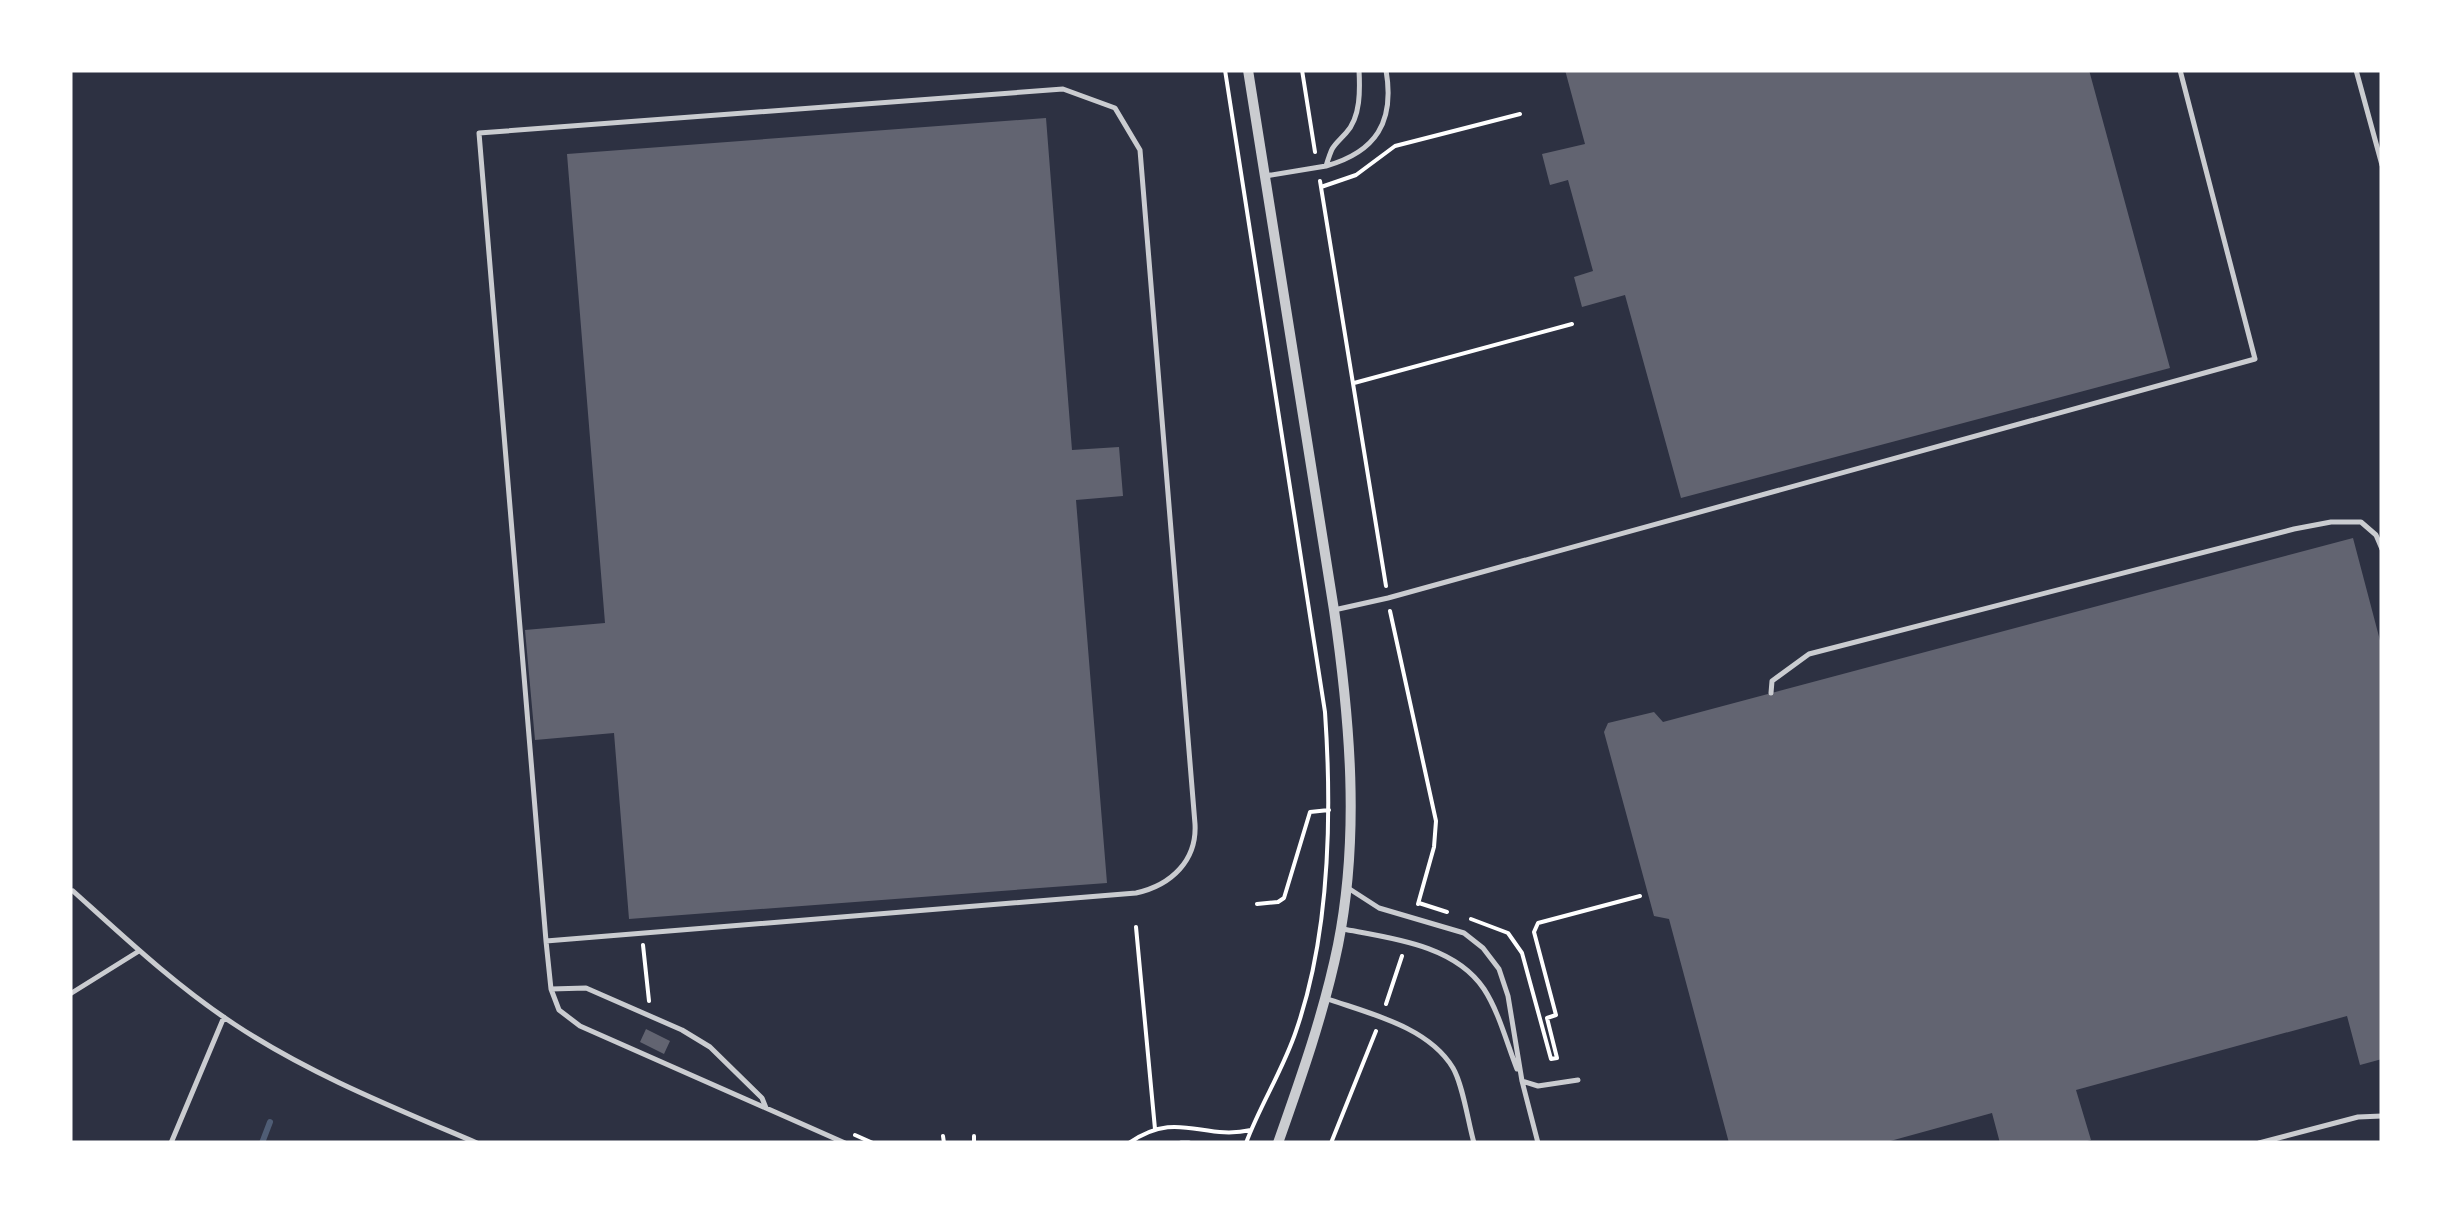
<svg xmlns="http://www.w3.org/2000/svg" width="2452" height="1213" font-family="Barlow,sans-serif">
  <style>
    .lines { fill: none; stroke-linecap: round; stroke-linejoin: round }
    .stream { stroke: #4f5d75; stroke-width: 6 }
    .building { fill: #626471 }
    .path { stroke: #fff; stroke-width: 4 }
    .service { stroke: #caccd0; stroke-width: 5 }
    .minor { stroke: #caccd0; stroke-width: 10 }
  </style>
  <rect width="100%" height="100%" fill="#2d3142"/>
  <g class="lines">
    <path class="stream" d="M262,1143L270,1122"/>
  </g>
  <path class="building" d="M1565,70H2089L2170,368L1681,498L1625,295L1582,307L1574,277L1593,271L1568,180L1550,185L1542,154L1585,144Z
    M1046,118L1072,450L1119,447L1123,496L1076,500L1107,883L629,919L614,733L535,740L525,630L605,623L567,154Z
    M2353,538L2382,648V1059L2360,1065L2347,1016L2076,1090L2091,1140L2080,1143H2000L1992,1113L1883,1143H1729L1669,919L1654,916L1604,732L1608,723L1654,712L1663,722Z
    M646,1029L670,1041L664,1054L640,1042Z"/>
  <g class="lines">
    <path class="path" d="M1225,70L1325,712C1332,814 1330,933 1296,1031C1283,1070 1260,1105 1246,1143
      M1302,70L1315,152
      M1320,181L1386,586
      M1321,187L1356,175L1395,146L1520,114
      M1354,383L1572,324
      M1390,611L1436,821L1434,847L1418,904
      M1419,903L1447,912
      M1257,904L1278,902L1284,898L1310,812L1329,810
      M1471,919L1508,933L1522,953L1551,1059L1557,1058L1547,1018L1556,1015L1534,932L1538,923L1640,896
      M1136,927L1155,1129
      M643,945L649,1001
      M1386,1004L1402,956
      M855,1135L873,1143
      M943,1136L944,1143
      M974,1136V1143
      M1129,1143C1178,1109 1202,1141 1251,1130
      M1331,1143L1376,1031"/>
    <path class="service" d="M2356,70L2382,165
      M1326,166C1376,152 1395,122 1386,70
      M1265,176L1326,166C1333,144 1332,148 1346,133C1361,117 1360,89 1359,70
      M1334,610L1388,598L2255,359L2180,70
      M1771,693L1772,681L1809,654L2294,529L2331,522H2361L2376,535L2382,549
      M1348,888L1379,908L1464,933L1483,948L1499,969L1508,996L1522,1081L1538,1143
      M73,891C124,937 176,986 234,1024C309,1074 395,1108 477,1143
      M1343,929C1391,938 1455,945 1484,989C1499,1012 1507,1044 1517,1069
      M546,941L1136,893C1172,885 1197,860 1195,824L1140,150L1115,108L1063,89L479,133L546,941L551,989L559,1010L580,1026L845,1143
      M551,989L586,988L682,1030L710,1047L762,1098L766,1108
      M70,994L139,951
      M1325,998C1367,1013 1428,1026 1453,1068C1463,1085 1468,1122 1474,1143
      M1522,1081L1538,1086L1578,1080
      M171,1143L224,1017
      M1181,1143H1189
      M2259,1143L2358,1117L2382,1116"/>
    <path class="minor" d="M1248,70L1334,610C1350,720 1360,835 1338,945C1324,1013 1301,1078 1278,1143"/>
  </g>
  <rect width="2452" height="1213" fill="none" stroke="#ffffff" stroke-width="145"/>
</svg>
